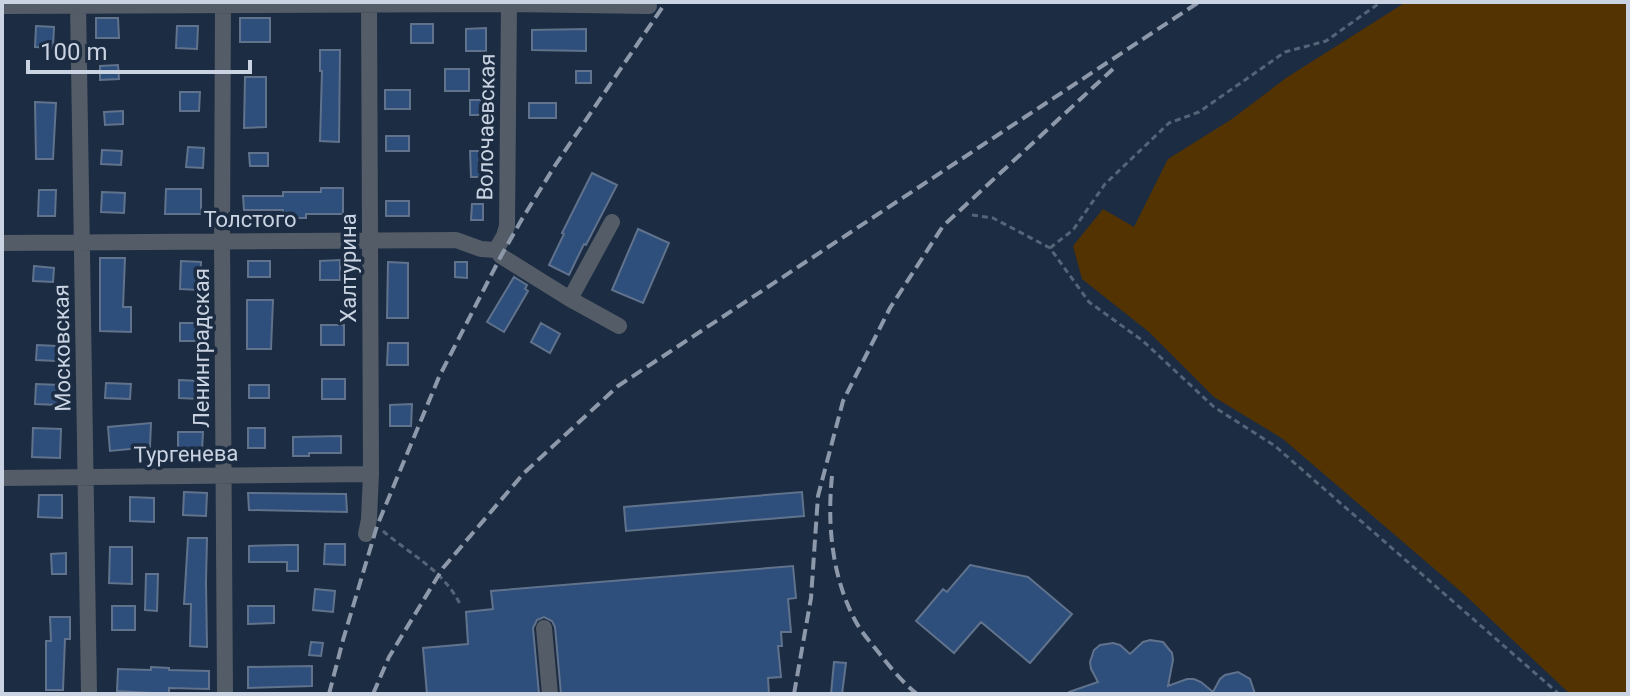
<svg xmlns="http://www.w3.org/2000/svg" width="1630" height="696" font-family="Roboto,sans-serif">
  <style>
    .green { fill: #543302 }
    .building { fill: #2e4e7b; stroke: #60728c; stroke-width: 2 }
    .lines { fill: none; stroke-linecap: round; stroke-linejoin: round }
    .path { stroke: #566478; stroke-width: 3; stroke-dasharray: 6 4; stroke-linecap: butt }
    .minor { stroke: #545c67; stroke-width: 16 }
    .rail { stroke: #8d99aa; stroke-width: 4; stroke-dasharray: 12 6; stroke-linecap: butt }
    .labels { text-anchor: middle; dominant-baseline: central; stroke-width: 7; stroke-linejoin: round; paint-order: stroke }
    .street-label { font-size: 22px; fill: #c9d3e2; stroke: #1c2c42 }
  </style>
  <rect width="100%" height="100%" fill="#1c2c42"/>
  <path class="green" d="M1406,2H1628V694H1570L1466,596L1283,439L1214,397L1149,332L1082,279L1073,246L1103,209L1134,227L1168,159L1232,119L1286,78Z"/>
  <path class="building" d="M96,18H118L119,38H96Z
    M240,18H270V42H240Z
    M411,24H433V43H411Z
    M36,26L54,27L53,48L35,47Z
    M177,26H198L197,49L176,48Z
    M486,28V51H466V29Z
    M586,29V51L532,50V30Z
    M320,50H340L339,142L320,141L322,71H320Z
    M118,65L119,79L100,80V66Z
    M445,69H469V91H445Z
    M576,71H591V83H576Z
    M245,77H266V127L244,128Z
    M385,90H410V109H385Z
    M180,92H200L199,111H180Z
    M470,100H489V115H470Z
    M35,102L56,103L53,159H36Z
    M529,103H556V118H529Z
    M123,111V124L105,125L104,112Z
    M386,136H409V151H386Z
    M188,147L204,148L203,168L186,167Z
    M102,150L122,151L121,165L101,164Z
    M470,151H492V177H471Z
    M249,153H268V166H250Z
    M592,173L617,185L586,245L584,244L569,275L549,265L564,234L562,233Z
    M321,188H343V214H306V218H283V210H244L243,196H283V192H321Z
    M166,189H201V214H165Z
    M39,190H56L55,216H38Z
    M102,192L125,193L124,213L101,212Z
    M386,201H409V216H386Z
    M472,204H483V220H471Z
    M638,229L669,243L643,303L612,290Z
    M100,258H125L123,307H131V332L100,331Z
    M340,260V280H320V261Z
    M181,261L201,262L200,290L180,289Z
    M248,261H270V277H248Z
    M388,262L408,263V318H387Z
    M455,262H467V278L455,277Z
    M34,266L54,268L53,282L33,281Z
    M514,277L527,285L525,289L528,291L504,332L487,322Z
    M247,300H273L271,349H247Z
    M180,323H202V341H180Z
    M541,323L560,334L550,353L531,342Z
    M321,325H344V345H321Z
    M388,343H408V365H387Z
    M37,345L57,346L56,361L36,360Z
    M322,379H345V399H322Z
    M179,380L201,381V399L179,398Z
    M106,383L131,384L130,399L105,398Z
    M36,384L60,385L59,405L35,404Z
    M249,385H269V398H249Z
    M412,404L411,426H390V405Z
    M151,423L150,447L110,451L108,427Z
    M33,428L61,429L60,458L32,457Z
    M248,428H265V448H248Z
    M178,432H203L202,450H178Z
    M341,436V453H309V456H293V437Z
    M184,492L207,493L206,516L183,515Z
    M802,492L804,516L626,531L624,507Z
    M248,493L346,494L347,512L249,510Z
    M39,495H62V518L38,517Z
    M130,497L154,498V522L130,521Z
    M188,538H207L206,582L207,647L190,646L191,604H184Z
    M325,544H345V565L324,564Z
    M287,545H298V571H287V562H249V546Z
    M110,547H132V584L109,583Z
    M66,553V574H52L51,554Z
    M970,565L1028,577L1072,614L1030,663L981,622L954,653L916,621L943,589L947,592Z
    M793,566L796,598L788,599L791,632H781L782,646H778L781,677L768,678L769,694H561L555,627L552,621L544,617L537,620L533,628L539,694H427L423,648L468,644L466,612L493,609L491,591Z
    M146,574H158L157,611L145,610Z
    M315,589L335,591L333,612L313,610Z
    M112,606H135V630H112Z
    M248,606H274V623L248,624Z
    M50,617H70V639H65L63,690H46V641H51Z
    M1150,640L1163,642L1172,653L1173,660L1168,686L1187,679H1194L1201,682L1213,692L1220,679L1225,675L1238,672L1250,679L1255,694H1069V692L1098,682L1091,669L1090,662L1094,650L1100,645L1113,643L1120,645L1130,654L1143,642Z
    M311,642L323,643L321,656L309,655Z
    M834,662L846,663L842,694H831Z
    M312,666V686L248,688V667Z
    M151,667L169,668V670L209,671V689L169,688V694L117,691L118,669L151,670Z"/>
  <g class="lines">
    <path class="path" d="M972,215L993,218L1050,248L1089,302L1143,341L1214,407L1275,446L1559,694
      M1050,248L1073,230L1105,184L1169,123L1199,112L1285,52L1326,41L1381,2
      M383,531C411,555 443,570 460,604"/>
    <path class="minor" d="M78,2L89,694
      M223,2L222,241L225,694
      M2,6L509,4L649,6
      M2,243L456,240L481,249L496,250
      M496,250L504,236L507,226L509,2
      M496,250L501,256L570,299L619,326
      M570,299L612,222
      M2,478L371,474
      M366,534L369,519L371,474L369,2
      M544,628L550,694"/>
    <path class="rail" d="M832,476C827,525 832,578 856,622C862,633 871,643 879,653C890,667 903,683 917,694
      M329,694L343,640L377,526L439,377L501,256L522,219L556,164L666,2
      M373,694L389,657L443,568L524,473L618,386L1199,2
      M794,694L811,598L818,496L843,401L890,308L943,226L1113,69"/>
  </g>
  <g class="labels">
    <g class="street-label">
      <text transform="translate(486 127) rotate(-89)">Волочаевская</text>
      <text x="250" y="219">Толстого</text>
      <text transform="translate(348 268) rotate(-90)">Халтурина</text>
      <text transform="translate(62 348) rotate(-91)">Московская</text>
      <text transform="translate(201 348) rotate(-90)">Ленинградская</text>
      <text transform="translate(186 454) rotate(-1)">Тургенева</text>
    </g>
  </g>
  <rect width="1630" height="696" fill="none" stroke="#c9d3e2" stroke-width="8"/>
  <path d="M28 60v12h222v-12" fill="none" stroke="#c9d3e2" stroke-width="4"/>
  <text x="40" y="60" font-size="24" fill="#c9d3e2" stroke="#1c2c42" stroke-width="6" paint-order="stroke">100 m</text>
</svg>
